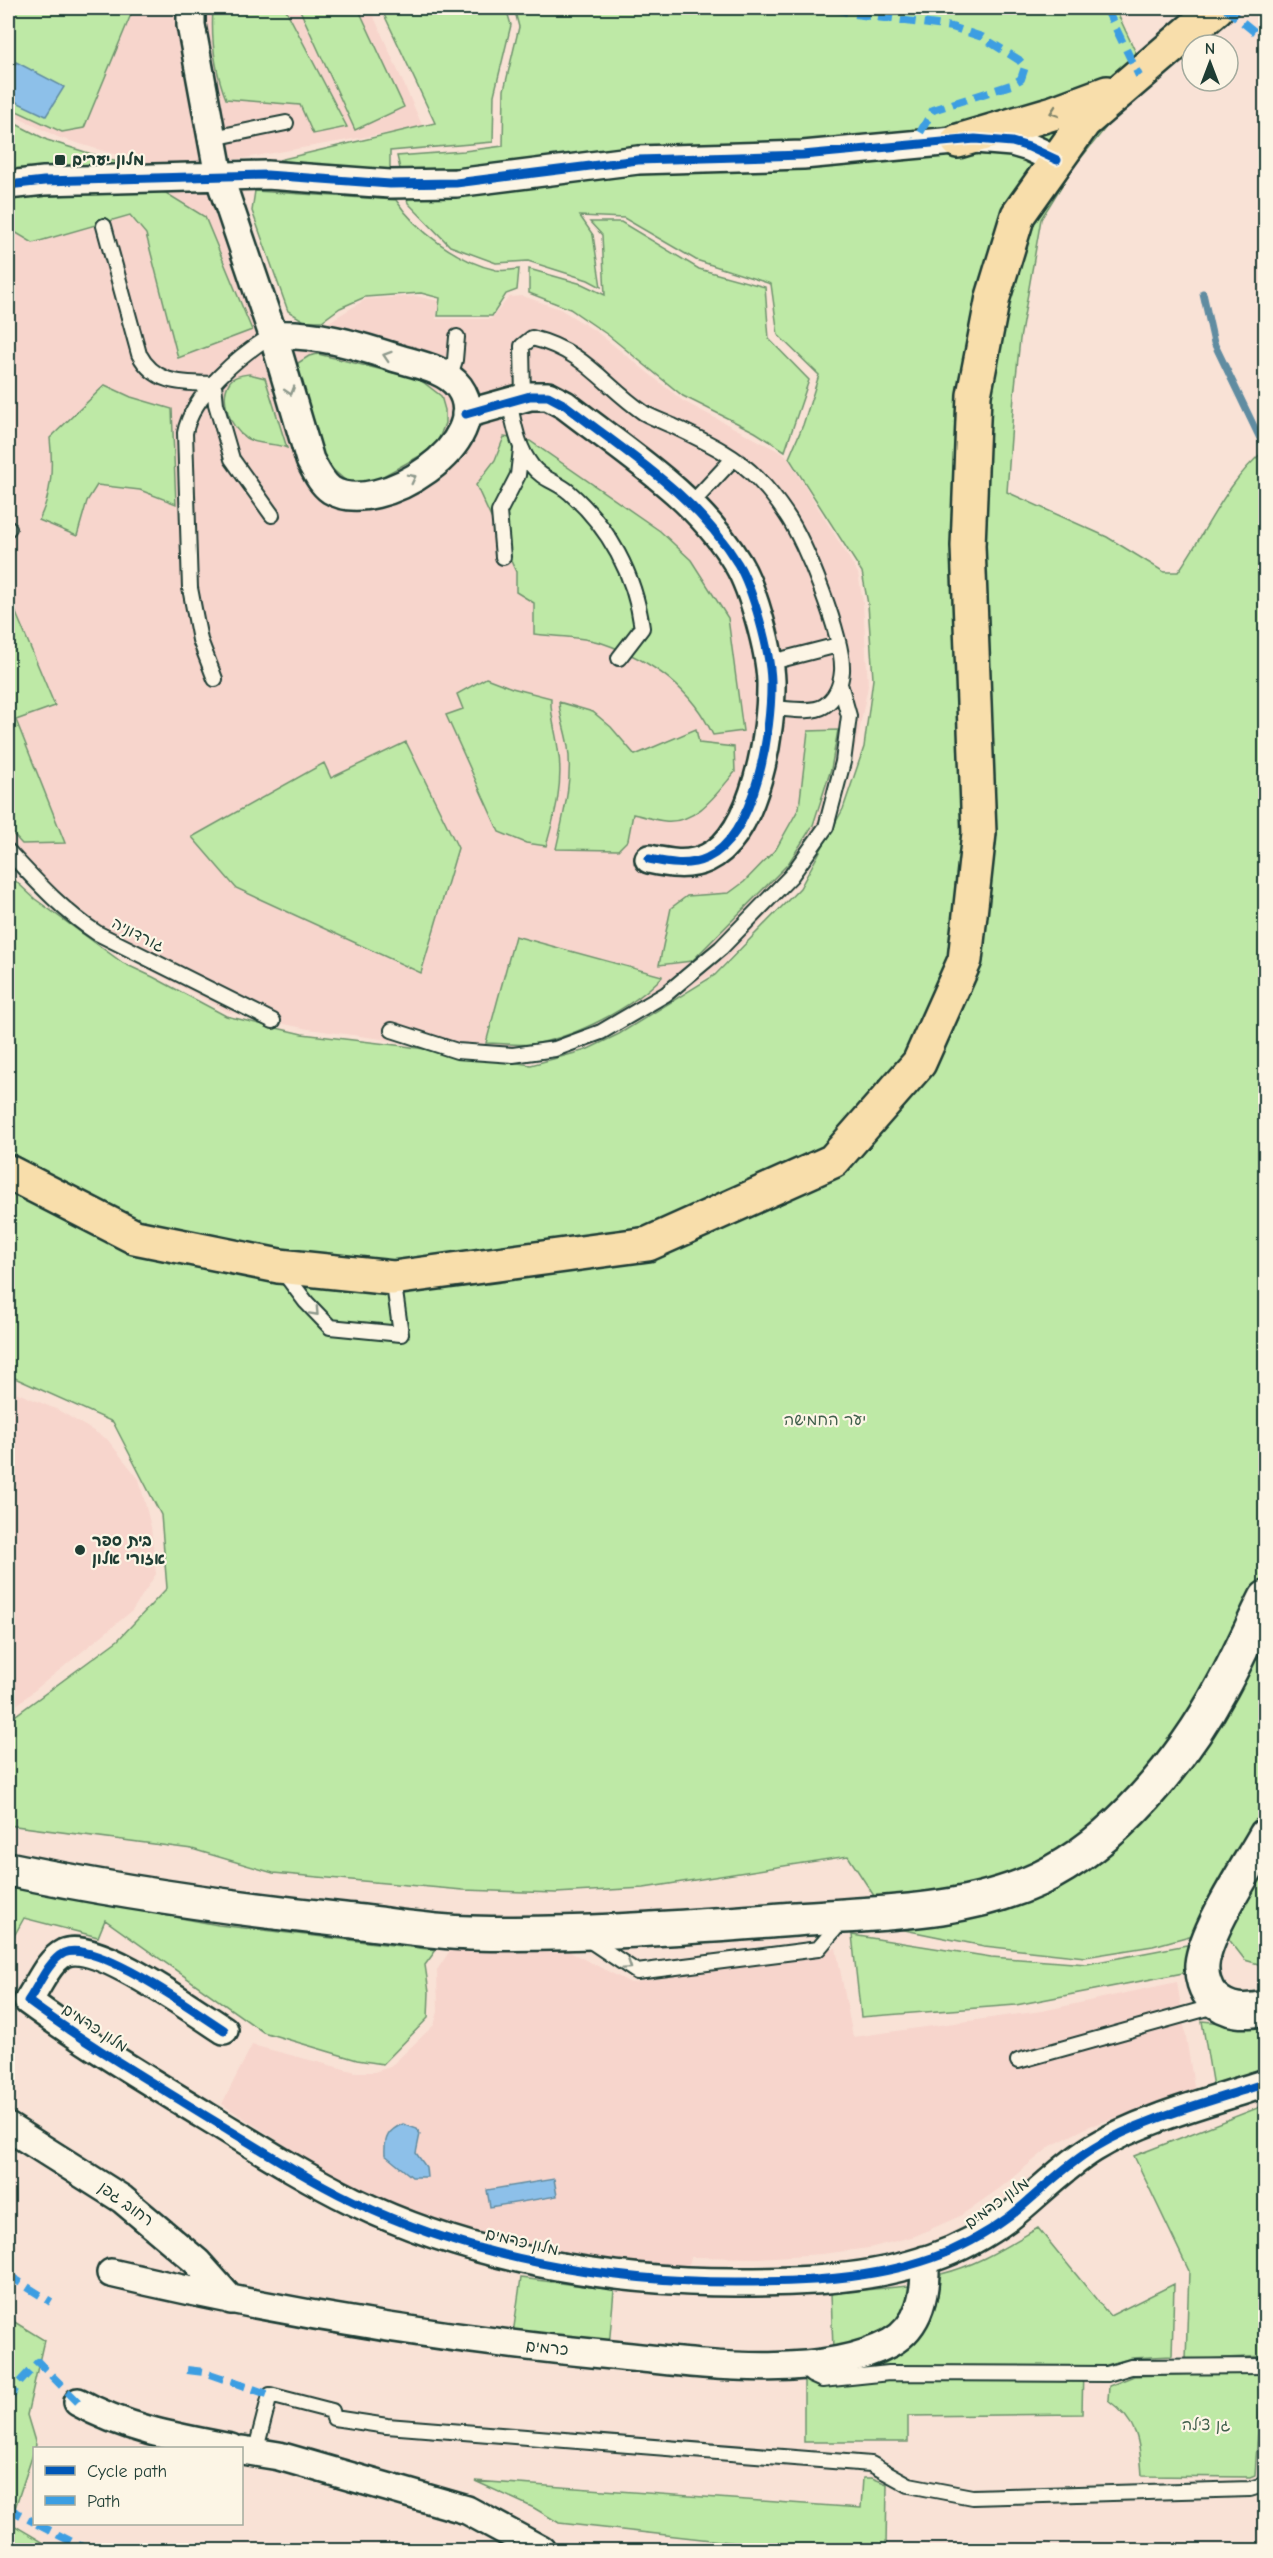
<svg xmlns="http://www.w3.org/2000/svg" width="1273" height="2558" font-family="'Comic Neue','Playpen Sans Hebrew',sans-serif">
  <style>
    .built { fill: #f7d5cc }
    .green { fill: #bee9a6; stroke: #6e936d; stroke-width: 1.5 }
    .water { fill: #8dc0e9; stroke: #618ca1; stroke-width: 1.5 }
    .lines { fill: none; stroke-linecap: round; stroke-linejoin: round }
    .stream { stroke: #618ca1; stroke-width: 7 }
    .lane-casing { stroke: #1f3d34; stroke-width: 18 }
    .street-casing { stroke: #1f3d34; stroke-width: 32 }
    .secondary-casing { stroke: #1f3d34; stroke-width: 38 }
    .primary-casing { stroke: #1f3d34; stroke-width: 38 }
    .lane { stroke: #fcf5e5; stroke-width: 14 }
    .street { stroke: #fcf5e5; stroke-width: 27 }
    .secondary { stroke: #fcf5e5; stroke-width: 33 }
    .primary { stroke: #f8deab; stroke-width: 33 }
    .quiet { stroke: #3c9ee2; stroke-width: 8; stroke-dasharray: 15 8; stroke-linecap: butt }
    .cycleway-casing { stroke: #fcf5e5; stroke-width: 13 }
    .cycleway { stroke: #0057b8; stroke-width: 9 }
    .oneway { stroke: #81856a }
    .oneway2 { stroke: #8e998c }
    .poi-dot { fill: #1f3d34; stroke: #fcf5e5; stroke-width: 2 }
    .labels { text-anchor: middle; dominant-baseline: central; stroke-width: 4.5; stroke-linejoin: round; paint-order: stroke }
    .poi-label { font-size: 16px; font-weight: bold; fill: #1f3d34; stroke: #fcf5e5; text-anchor: start }
    .street-label { font-size: 16px; fill: #1f3d34; stroke: #fcf5e5 }
    .park-label { font-size: 16px; fill: #3f5f4b; stroke: #fcf5e5 }
  </style>
  <rect width="100%" height="100%" fill="#f9e2d6"/>
  <filter id="ink" filterUnits="userSpaceOnUse"><feTurbulence type="fractalNoise" baseFrequency=".0167" numOctaves="2"/><feDisplacementMap in="SourceGraphic" scale="12" xChannelSelector="R" yChannelSelector="G"/><feConvolveMatrix kernelMatrix="1 2 1 2 8 2 1 2 1" color-interpolation-filters="sRGB"/></filter>
  <g filter="url(#ink)">
    <path class="built" d="M8,8H370L423,127L239,159L147,164L60,138L8,113Z
      M236,190L283,321L321,327L366,299L416,296L439,301L436,319H491L509,297L523,296L560,309L597,332L683,401L786,455L858,573L863,602L868,686L858,737L838,803L793,887L716,972L596,1045L528,1059L308,1029L228,1012L117,952L8,866V202Z
      M8,1389L58,1410L107,1439L139,1479L151,1527L156,1574L132,1611L8,1712Z
      M455,1943L564,1949L631,1983L836,1948L853,2037L1042,2011L1177,1982L1195,2092L1090,2126L1051,2146L1000,2188L960,2216L915,2236L869,2248L822,2254L758,2258L691,2257L688,2268L587,2259L480,2234L405,2210L326,2172L222,2104L252,2045L356,2072H374L390,2067L434,2025L438,2012L437,1970Z"/>
    <path class="green" d="M8,8H81L132,12L84,128L62,132L8,107Z
      M213,8H285L347,127L313,134L300,105L226,99C214,69 211,39 213,8Z
      M299,8H358L404,107L355,130Z
      M381,8H506L511,25L494,95L493,142L390,151V173L279,160L435,123Z
      M514,8H1115L1147,77L1072,169L1041,219L1020,339L1014,396L1007,492L1107,537L1164,572H1178C1207,531 1226,482 1265,450V1966L1245,1960L1224,1933L1204,1932L1153,1946L1085,1957L984,1946L895,1928L848,1856L644,1888L556,1893L463,1890L273,1873L192,1849L8,1825V1721L118,1640L167,1588L161,1515L113,1422L8,1375V874L35,899L123,963L153,977L226,1016L302,1034L404,1046L531,1065L586,1050L619,1034L715,975L800,888L843,809L864,747L873,679L868,604L862,572L789,458L803,425L819,375L778,335L771,284L696,260L624,218L580,216L593,235L601,287L588,280L528,261L496,263L450,246L408,203L397,156L464,151L503,146L504,90L519,27Z
      M8,120L47,140L133,167L8,170Z
      M154,191L166,193L205,217L252,330L178,358L146,234L130,215L33,243L8,228V198Z
      M255,191L396,200C416,231 459,262 496,270C503,271 512,270 519,269L517,290L506,294L492,316H438L440,298L421,293L365,297L340,308L322,321H304L288,311L252,211Z
      M590,222H621L699,269L765,287L769,339L809,380L785,451L755,432L683,396L608,335L570,309L529,293V269L582,284L605,295L602,235Z
      M318,354L419,379L441,396L445,410V423L438,441L425,453L376,480L363,483L346,481L321,459L297,377L298,363L309,356Z
      M249,374L265,378L287,448C275,443 257,445 246,438C231,428 219,400 229,383C233,376 242,375 249,374Z
      M105,385L131,397L172,409L176,504L140,490L97,485L87,501L77,536L39,520C52,493 53,467 50,438Z
      M504,437L530,441L660,531L691,560L728,618L743,731L713,735C691,688 652,660 602,643C582,636 555,637 534,634V603L516,592V572L476,485L495,460Z
      M8,594L55,706L16,720L65,843L22,844L8,829Z
      M486,678L512,688L551,698C550,716 556,731 558,749C564,782 555,815 546,846L526,843L499,832L446,715L463,709L457,694Z
      M559,702L593,712L611,727L635,755L696,729L699,743L734,747L735,772C717,793 697,824 665,821C654,820 643,816 633,814L628,840L618,850L556,849C563,817 573,780 568,747C566,732 560,718 559,702Z
      M838,730L831,769L813,825L788,864L692,961L659,965L671,908L687,896L729,893L744,882L776,849L799,808L808,731Z
      M406,742L458,848L421,973L236,888L192,837L324,763L331,778Z
      M515,936L662,976V977C632,1008 576,1037 533,1044C518,1046 501,1043 486,1043Z
      M8,1886L218,1925L436,1950L425,1965L429,1992L428,2018L383,2064L357,2060L263,2032L105,1920L98,1937L24,1918L8,1947Z
      M852,1935L991,1957L1087,1964L1192,1944L1183,1973L1016,2005L861,2017Z
      M1202,2021L1265,2027V2069L1213,2087Z
      M1265,2105V2356L1186,2360L1189,2271L1134,2156Z
      M1038,2228L1110,2316L1174,2284L1172,2356L1132,2358L1103,2366H1083L1082,2414L908,2416V2442H804V2378C831,2374 867,2375 890,2360C921,2340 932,2307 941,2274C976,2266 1007,2246 1038,2228Z
      M521,2278L614,2290L609,2347L513,2334Z
      M908,2286L911,2291L903,2318L869,2341L833,2350L831,2293Z
      M8,2318L44,2340L27,2415L36,2445L10,2523L56,2550H8Z
      M1262,2372L1255,2475L1250,2477L1142,2476C1140,2441 1138,2422 1108,2400L1109,2386L1134,2376Z
      M863,2478H872L887,2484L886,2547L881,2550H800L559,2523L534,2508L475,2481L861,2508Z"/>
    <path class="water" d="M16,62L64,87L46,116L8,98V78Z
      M403,2124L417,2129L420,2134L416,2153L426,2167L427,2177H412L385,2155C384,2138 388,2130 403,2124Z
      M554,2179L557,2196L490,2207L487,2190Z"/>
    <g class="lines">
      <path class="stream" d="M1203,293L1214,343L1266,451"/>
      <defs>
        <path id="lane" d="M213,138L286,123
          M104,226L139,354C155,385 183,383 214,384L216,404L232,459L272,515
          M449,379L455,360L457,337
          M523,398L522,346L532,338C585,351 603,385 644,413C653,418 664,422 673,426C702,440 736,455 758,479C768,489 778,502 786,514C805,541 844,638 842,671C841,684 836,698 824,706C811,714 785,708 770,708
          M509,401C514,423 517,447 532,466C542,479 557,482 569,492C609,527 635,575 642,628L619,658
          M691,504L733,459
          M8,529L9,528
          M503,557L499,512L518,475L521,449
          M768,663L838,645
          M215,679L200,640L190,588L185,433C192,395 240,354 273,335
          M8,851C36,881 63,911 97,933L273,1021
          M392,1030L457,1051L513,1055L555,1049L601,1032L666,994L721,948L791,876L826,827L843,762L849,716L840,684
          M282,1270L306,1302L330,1327L401,1334L393,1278
          M586,1938L637,1972L818,1949L842,1921
          M1018,2061L1219,2005
          M809,2364L811,2375L822,2380L889,2373L1107,2374L1131,2367L1266,2366
          M255,2453L270,2395L332,2411L334,2418L387,2426L871,2464L909,2485L972,2497L1250,2489L1266,2484"/>
        <path id="street" d="M191,8V25L219,176L273,335L310,460C316,471 321,483 331,490C378,519 498,441 459,387C445,368 414,364 393,357C353,344 316,333 273,335
          M8,185L44,181L267,175L390,184L456,183L638,160L803,155L975,139L1012,142L1029,147L1057,160
          M466,414L530,396H548L565,405C627,453 697,496 738,564C753,589 770,651 771,681C772,729 756,835 707,858C688,867 668,863 649,859
          M224,2030C194,2011 96,1939 64,1953C48,1961 38,1987 28,2001C85,2043 146,2079 206,2116C254,2145 302,2176 353,2201C471,2258 606,2282 736,2282C802,2282 869,2280 932,2258C959,2249 986,2234 1009,2217C1038,2194 1063,2167 1094,2148C1141,2119 1212,2101 1266,2083
          M8,2127L122,2199L197,2262L231,2300
          M111,2273C276,2312 443,2339 612,2355C693,2363 816,2382 890,2343C921,2326 926,2292 925,2260
          M78,2402C126,2429 178,2438 231,2448
          M242,2450L279,2456L467,2510L541,2550"/>
        <path id="secondary" d="M1266,1835C1248,1867 1205,1931 1202,1964C1201,1976 1205,1990 1213,1998C1228,2013 1246,2012 1266,2008
          M8,1869C118,1892 231,1908 344,1920C385,1924 428,1932 470,1933C579,1936 687,1927 796,1919C877,1913 964,1914 1039,1879C1115,1843 1183,1760 1222,1687C1238,1658 1251,1628 1266,1598"/>
        <path id="primary" d="M958,141L1053,113L1107,93
          M8,1172L135,1237L279,1266L393,1278L648,1244L833,1161L919,1063L965,960L979,833L968,546L974,395L993,297L1018,215L1084,122L1217,8"/>
      </defs>
      <use href="#lane" class="lane-casing"/>
      <use href="#street" class="street-casing"/>
      <use href="#secondary" class="secondary-casing"/>
      <use href="#primary" class="primary-casing"/>
      <use href="#lane" class="lane"/>
      <use href="#street" class="street"/>
      <use href="#secondary" class="secondary"/>
      <use href="#primary" class="primary"/>
      <path class="quiet" d="M833,8L854,14L952,27L982,37L1019,60L1025,67L1021,79L1011,85L933,110L913,145
        M1106,8L1139,76
        M1225,8L1266,41
        M8,2275L51,2302
        M187,2370L204,2372L270,2395
        M8,2402L18,2384L38,2362L78,2402
        M8,2508L34,2522
        M37,2524L88,2550"/>
      <defs>
        <path id="cycleway" d="M8,185L44,181L267,175L390,184L456,183L638,160L803,155L975,139L1012,142L1029,147L1057,160
          M466,414L530,396H548L565,405C627,453 697,496 738,564C753,589 770,651 771,681C772,729 756,835 707,858C688,867 668,863 649,859
          M224,2030C194,2011 96,1939 64,1953C48,1961 38,1987 28,2001C85,2043 146,2079 206,2116C254,2145 302,2176 353,2201C471,2258 606,2282 736,2282C802,2282 869,2280 932,2258C959,2249 986,2234 1009,2217C1038,2194 1063,2167 1094,2148C1141,2119 1212,2101 1266,2083"/>
      </defs>
      <use href="#cycleway" class="cycleway-casing"/>
      <use href="#cycleway" class="cycleway"/>
    </g>
    <defs><path id="oneway-chevron" d="M-2-3.5L2.5 0L-2 3.5" fill="none" stroke-width="1.6" stroke-linecap="round" stroke-linejoin="round" transform="scale(1.5)"/></defs>
    <use class="oneway" href="#oneway-chevron" transform="translate(1054 112) rotate(161)"/>
    <g class="oneway2">
      <use href="#oneway-chevron" transform="translate(387 356) rotate(-162)"/>
      <use href="#oneway-chevron" transform="translate(290 391) rotate(73)"/>
      <use href="#oneway-chevron" transform="translate(412 478) rotate(-27)"/>
      <use href="#oneway-chevron" transform="translate(315 1312) rotate(47)"/>
      <use href="#oneway-chevron" transform="translate(628 1966) rotate(34)"/>
    </g>
  </g>
  <g class="poi-dot">
    <rect x="54" y="154" width="12" height="12" rx="3"/>
    <circle cx="80" cy="1550" r="6"/>
  </g>
  <g class="labels">
    <g class="poi-label">
      <text x="72" y="160">מלון יערים</text>
      <text x="92" y="1541">בית ספר<tspan x="92" dy="18">אזורי אלון</tspan></text>
    </g>
    <g class="street-label">
      <text transform="translate(138 935) rotate(27)">גורדוניה</text>
      <text transform="translate(95 2028) rotate(33)">מלון כרמים</text>
      <text transform="translate(997 2203) rotate(-36)">מלון כרמים</text>
      <text transform="translate(126 2204) rotate(36)">רחוב גפן</text>
      <text transform="translate(522 2242) rotate(13)">מלון כרמים</text>
      <text transform="translate(547 2348) rotate(6)">כרמים</text>
    </g>
    <g class="park-label">
      <text x="825" y="1420">יער החמישה</text>
      <text x="1206" y="2425">גן צילה</text>
    </g>
  </g>
  <rect width="1273" height="2558" fill="none" stroke="#fcf5e5" stroke-width="30"/>
  <rect x="15" y="15" width="1243" height="2528" fill="none" stroke="#1f3d34" stroke-width="2" filter="url(#ink)"/>
  <rect x="33" y="2447" width="210" height="78" fill="#fcf5e5" stroke="#a4ab9e" stroke-width="1.5"/>
  <rect x="45" y="2466" width="30" height="9" fill="#0057b8" stroke="#a4ab9e" stroke-width="1.5"/>
  <text x="87" y="2477" font-size="18" fill="#1f3d34">Cycle path</text>
  <rect x="45" y="2496" width="30" height="9" fill="#3c9ee2" stroke="#a4ab9e" stroke-width="1.5"/>
  <text x="87" y="2507" font-size="18" fill="#1f3d34">Path</text>
  <g transform="translate(1210 63)"><circle r="28" fill="#fcf5e5" stroke="#a4ab9e" stroke-width="1.5"/>
  <path d="M0-4.5L10 22L0 15L-10 22Z" fill="#1f3d34"/>
  <text y="-9" font-size="16" font-weight="bold" text-anchor="middle" fill="#1f3d34">N</text>
  </g>
</svg>
